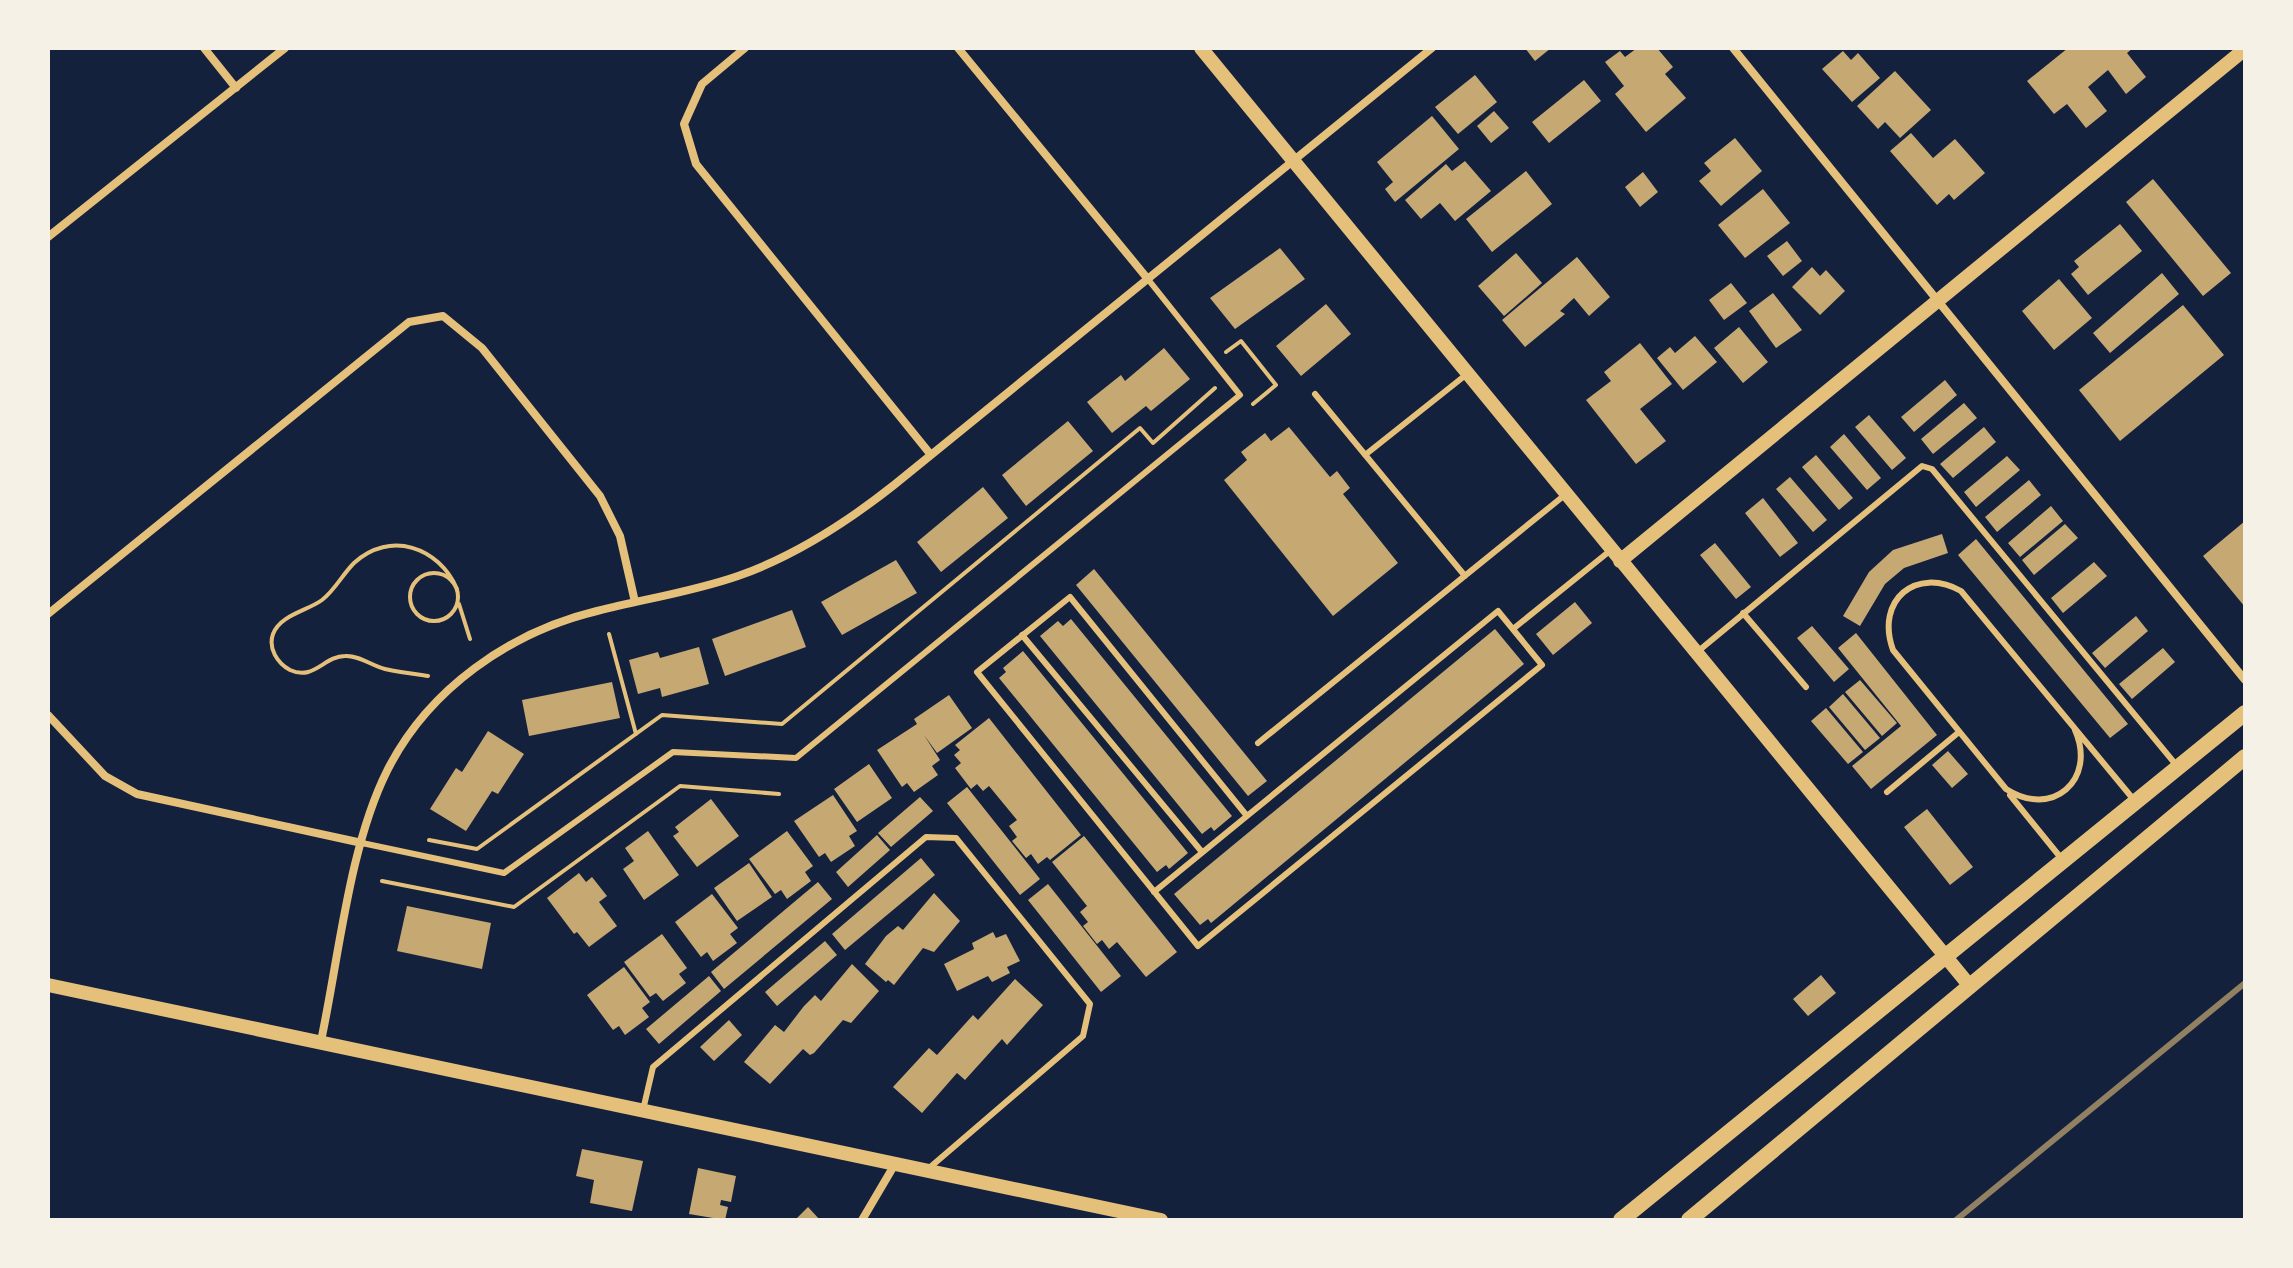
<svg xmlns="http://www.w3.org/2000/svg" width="2293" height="1268" font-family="Merriweather,serif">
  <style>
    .building { fill: #c6a872 }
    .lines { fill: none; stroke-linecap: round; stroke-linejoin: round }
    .path { stroke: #e5c07b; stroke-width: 4 }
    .service { stroke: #e5c07b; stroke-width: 6 }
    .minor { stroke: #e5c07b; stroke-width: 8 }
    .tertiary { stroke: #e5c07b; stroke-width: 14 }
    .secondary { stroke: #e5c07b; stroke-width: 16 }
    .rail { stroke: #918062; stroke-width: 6 }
  </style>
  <rect width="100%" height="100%" fill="#14213d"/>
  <path class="building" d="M1525,48H1551L1535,61Z
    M1637,48H1657L1673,67L1665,74L1686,98L1646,132L1615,94L1624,86L1605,62L1620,51L1625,57Z
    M2068,48H2133L2127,53L2146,77L2126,94L2108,70L2088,87L2107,111L2086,128L2067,104L2054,114L2027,81Z
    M1843,51L1851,60L1858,53L1880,78L1852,102L1822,69Z
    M1895,71L1931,110L1900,138L1885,122L1878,129L1857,106Z
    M1475,75L1497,102L1458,134L1435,107Z
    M1584,80L1601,101L1549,143L1532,122Z
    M1494,111L1509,128L1491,143L1477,126Z
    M1432,116L1459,149L1395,202L1385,189L1393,182L1377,162Z
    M1911,133L1933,158L1955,139L1985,173L1954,200L1949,194L1937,205L1890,151Z
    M1735,138L1762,171L1721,206L1699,181L1711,171L1704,163Z
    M1465,161L1491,191L1455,221L1440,203L1421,219L1405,200L1446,164L1452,171Z
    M1526,171L1552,204L1492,252L1466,219Z
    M1643,172L1658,192L1640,207L1625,187Z
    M2153,179L2231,273L2203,296L2126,202Z
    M1763,189L1790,223L1745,258L1718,225Z
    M2120,224L2142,251L2088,295L2071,274L2079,267L2074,261Z
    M1787,241L1802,261L1783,276L1767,256Z
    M1280,248L1305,279L1235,329L1210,298Z
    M1516,253L1542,283L1504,316L1478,286Z
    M1577,257L1610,297L1589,316L1574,298L1560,311L1565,314L1525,347L1502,320Z
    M1812,267L1820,276L1826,270L1845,291L1820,315L1792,287Z
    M2162,273L2179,294L2110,353L2093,333Z
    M2059,279L2092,318L2054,350L2022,311Z
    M1731,283L1747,303L1724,320L1709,300Z
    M1773,293L1802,330L1776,348L1749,311Z
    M1326,304L1351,334L1301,376L1276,346Z
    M2183,305L2224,355L2120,441L2079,390Z
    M1739,327L1768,362L1743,383L1714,348Z
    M1695,336L1717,362L1683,390L1657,358L1670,347L1675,353Z
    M1640,343L1672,384L1640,409L1666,441L1636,464L1586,400L1611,381L1604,372Z
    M1164,348L1190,379L1151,411L1146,406L1112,433L1087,402L1121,375L1125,381Z
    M1945,380L1957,395L1914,432L1901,417Z
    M1964,403L1977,418L1933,454L1921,439Z
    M1869,415L1906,458L1892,470L1855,427Z
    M1068,421L1093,451L1026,506L1002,475Z
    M1289,427L1330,477L1337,471L1350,488L1343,494L1398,563L1333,616L1224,480L1247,460L1241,452L1265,433L1271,441Z
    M1984,427L1996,442L1953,478L1940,464Z
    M1844,434L1881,478L1867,490L1830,447Z
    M1816,455L1853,498L1839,510L1802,467Z
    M2007,456L2020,470L1976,507L1964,492Z
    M1790,477L1827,520L1813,532L1776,489Z
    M2029,480L2041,495L1997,532L1985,517Z
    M983,487L1008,518L941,572L917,542Z
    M1763,498L1798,543L1780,557L1745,513Z
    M2051,506L2063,521L2020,557L2008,543Z
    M2245,521V607L2203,556Z
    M2065,524L2078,538L2034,575L2022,560Z
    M1942,534L1948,553L1904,568L1885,584L1860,626L1843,616L1869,572L1893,550Z
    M1976,539L2128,724L2110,738L1958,555Z
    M1715,543L1751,587L1736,599L1700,555Z
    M896,560L917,593L842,635L821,602Z
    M2094,562L2107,576L2063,613L2051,598Z
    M1094,569L1267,781L1248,796L1076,585Z
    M1575,602L1592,623L1553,655L1536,634Z
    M792,610L806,647L725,676L712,639Z
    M2136,616L2148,631L2105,668L2092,653Z
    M1071,619L1232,816L1214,831L1211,827L1202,834L1040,636L1058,621L1063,626Z
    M1812,626L1849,669L1834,682L1797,638Z
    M1495,629L1524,664L1211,923L1208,919L1200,925L1174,894Z
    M1856,633L1937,735L1871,789L1852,766L1901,726L1838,648Z
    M699,647L709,684L662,697L660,688L638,694L629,660L658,652L660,658Z
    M2163,648L2175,662L2132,699L2119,684Z
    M1023,651L1188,853L1169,869L1166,865L1157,872L999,678L1006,672L1003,668Z
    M1860,680L1897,723L1882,736L1845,692Z
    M612,682L620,718L529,736L522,700Z
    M1843,694L1880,738L1865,750L1829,707Z
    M949,695L972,728L937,753L924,735L940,760L932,766L938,775L914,792L907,783L902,787L877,750L917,724L914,719Z
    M1826,708L1863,752L1848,764L1811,721Z
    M989,718L1081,835L1050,860L1047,857L1038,864L1031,854L1026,858L1012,841L1017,837L1009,826L1017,820L989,786L983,791L977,784L971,789L955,768L961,763L954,755L960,750L955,745Z
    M488,731L524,754L498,794L492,791L466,831L430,809L456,768L462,772Z
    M1948,751L1968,774L1952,788L1932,765Z
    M869,764L892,798L857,822L834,789Z
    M967,787L1040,879L1020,895L947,803Z
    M833,795L857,831L849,836L855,846L831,862L825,853L819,857L794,821Z
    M920,797L933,811L891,847L878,833Z
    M711,799L739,836L697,867L673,836L679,832L675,827Z
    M1927,809L1973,867L1950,885L1904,827Z
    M648,831L679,875L644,900L623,869L634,861L625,848Z
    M787,831L813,866L805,872L811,881L787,899L781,890L775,894L749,859Z
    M877,835L890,850L848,887L836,872Z
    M1084,836L1177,952L1146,977L1117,942L1109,949L1102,940L1097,944L1083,926L1088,922L1080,912L1087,906L1052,862Z
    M921,858L935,875L845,950L832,934Z
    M749,863L772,897L737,921L714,888Z
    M579,873L586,882L592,877L607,896L599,902L617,926L589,947L577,932L574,934L547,898Z
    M818,882L832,899L724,989L711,972Z
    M1048,884L1121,976L1101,992L1028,900Z
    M934,893L960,921L934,952L923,948L894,985L888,980L886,982L865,964L886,936L898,926L903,930Z
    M712,894L738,928L730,934L737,943L713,961L707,952L701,957L675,922Z
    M407,906L491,923L482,969L397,951Z
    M993,932L996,938L1006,934L1020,961L1007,967L1010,973L992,982L988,976L957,991L944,964L974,949L972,943Z
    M662,934L687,968L679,974L686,983L663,1001L656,993L650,997L624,962Z
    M825,941L837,955L777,1006L765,992Z
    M852,964L879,991L851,1023L843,1020L814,1053L810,1055L803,1049L770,1084L744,1062L775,1025L784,1032L804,1006L815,995L821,1001Z
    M624,967L650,1002L642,1008L649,1017L625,1035L619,1026L613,1030L587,995Z
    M1821,975L1836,993L1808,1016L1793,999Z
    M709,976L721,991L659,1044L646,1029Z
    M1015,979L1043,1005L1007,1045L1002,1039L965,1080L957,1073L922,1113L893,1087L929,1048L937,1055L973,1015L978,1020Z
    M729,1020L742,1035L714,1061L700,1047Z
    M582,1149L643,1161L632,1211L590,1203L594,1180L576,1176Z
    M698,1168L736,1176L731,1202L721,1200L720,1205L728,1207L725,1220L689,1214Z
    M808,1207L820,1220H795Z"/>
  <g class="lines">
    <path class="path" d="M1226,352L1241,341L1276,385L1253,404
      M410 597a24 24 0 1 1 48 0a24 24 0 1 1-48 0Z
      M459,604L470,639
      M609,634L636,734
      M428,676C414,674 399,672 385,669C372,666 359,655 345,656C324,656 314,681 290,670C277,663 268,648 273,634C280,615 307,611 322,600C335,590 342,575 354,563C390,530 439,547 457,589
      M429,840L477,849L662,715L782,724L1140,428L1153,443L1215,388
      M382,881L514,907L680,786L779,794"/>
    <path class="service" d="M1315,394L1465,576
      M1365,455L1467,374
      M1743,613L1806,687
      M1513,629L1611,550
      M1022,635L1202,852
      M1696,653L1922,466L1932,469L2177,766
      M2075,730C2097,780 2052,819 2006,789L1893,650C1875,600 1916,566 1961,591L2134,800
      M1258,743L1566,494
      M1887,792L1959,732
      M2010,795L2061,858
      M362,843L504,873L673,752L796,758L1240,395L1147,278
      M1154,892L1247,816L1070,597L977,672L1198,946L1542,665L1498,611L1247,816
      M643,1110L653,1067L926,837L956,838L1090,1004L1083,1036L928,1169"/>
    <path class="minor" d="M204,48L236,88
      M745,48L702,84L684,124L696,164L931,455
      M958,48L1147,278
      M1733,48L2245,680
      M48,237L285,48
      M48,614L409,322L443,316L482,348L600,496L620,536L635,602
      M48,715L105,776L137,794L362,843
      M321,1041C339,957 349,847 387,771C428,689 510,632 597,611C644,599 692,592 738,576C795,556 846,523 894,485L1432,48
      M862,1220L895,1164"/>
    <path class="tertiary" d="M1201,48L1969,985
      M1620,561L2245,49
      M48,985L1161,1220"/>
    <path class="secondary" d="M1621,1220L2245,713
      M1689,1220L2245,757"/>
    <path class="rail" d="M1956,1220L2245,983"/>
  </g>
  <rect width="2293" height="1268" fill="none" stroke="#f6f1e7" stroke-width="100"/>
</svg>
